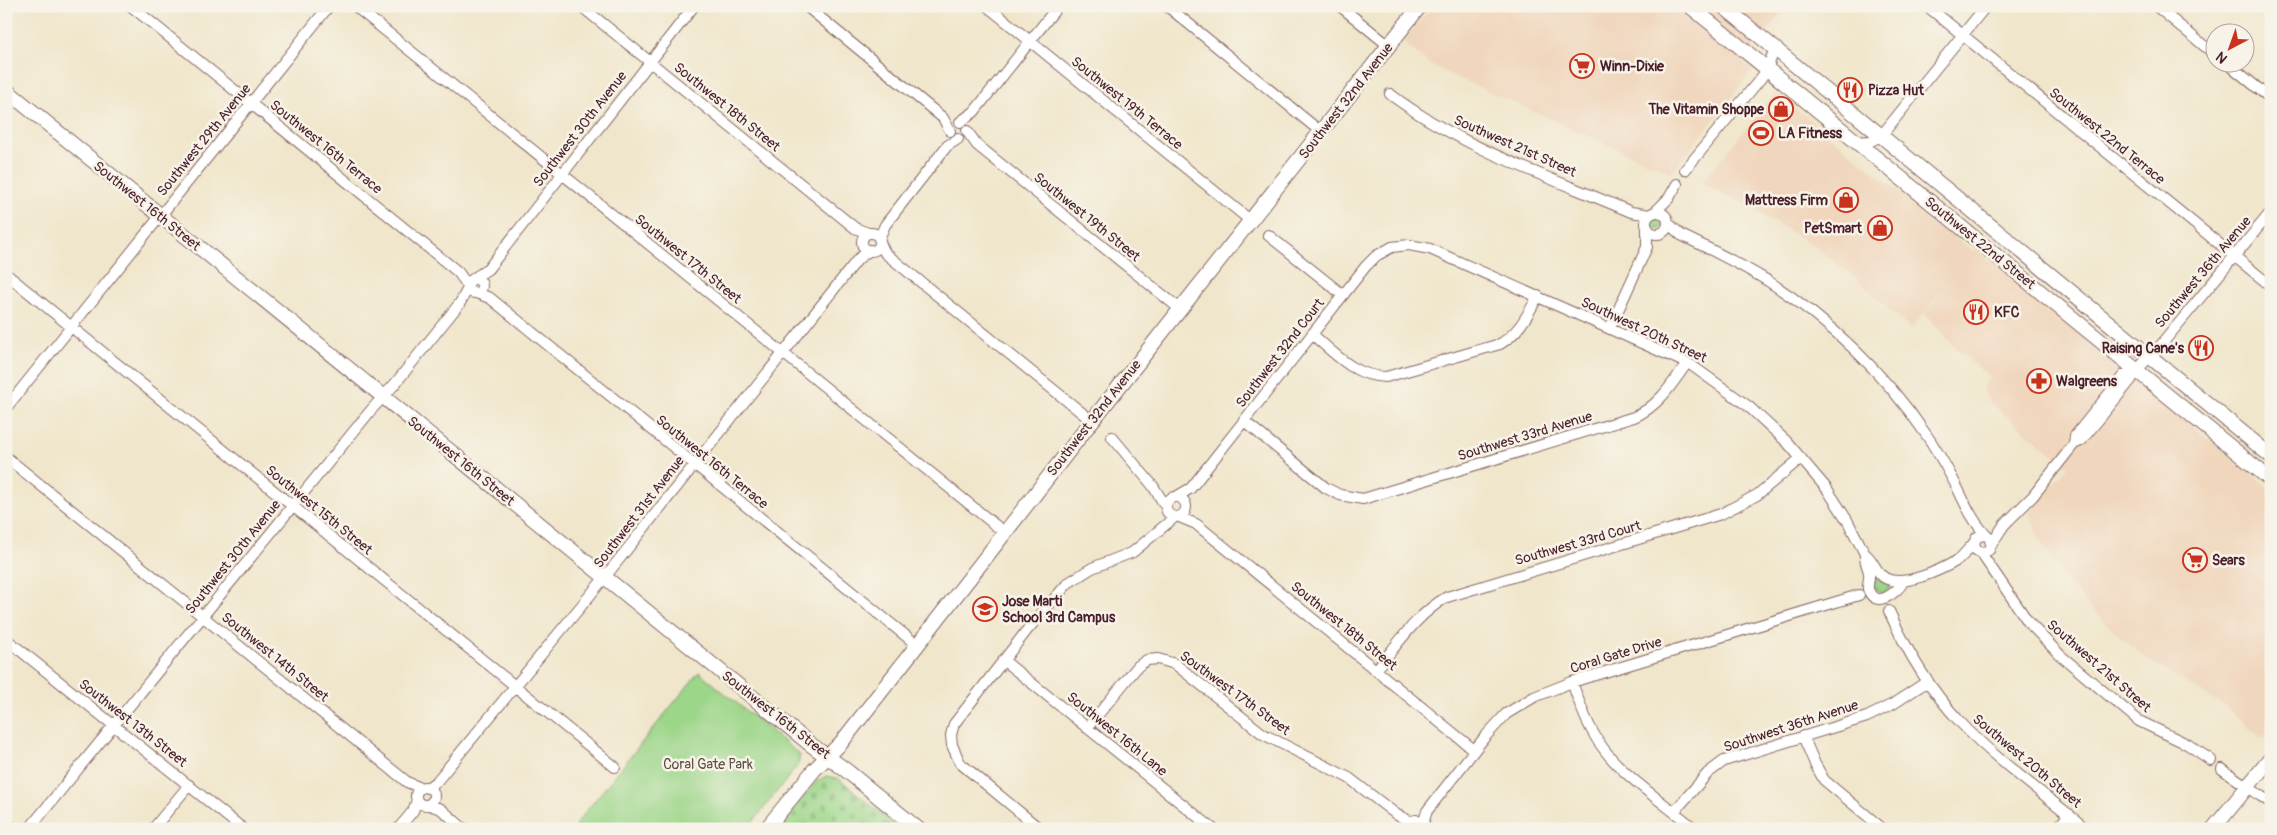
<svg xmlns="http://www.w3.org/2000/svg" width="2277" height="835" font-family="Pangolin,sans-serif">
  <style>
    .built { fill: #f0d6bc }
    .grass { fill: url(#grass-dots); stroke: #737a5a }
    .cemetery { fill: url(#cemetery-stones); stroke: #737a5a }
    .green { fill: #9cd689; stroke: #737a5a }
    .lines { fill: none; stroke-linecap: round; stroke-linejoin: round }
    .street-casing { stroke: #846563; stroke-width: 12 }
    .secondary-casing { stroke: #846563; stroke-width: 16 }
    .street { stroke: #fff; stroke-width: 10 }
    .secondary { stroke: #fff; stroke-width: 14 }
    .labels { text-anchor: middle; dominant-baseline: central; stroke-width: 5; stroke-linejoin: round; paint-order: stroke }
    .poi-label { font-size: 14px; font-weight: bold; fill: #4a1f2b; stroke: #f7f3e8; text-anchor: start }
    .street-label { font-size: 14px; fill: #4a1f2b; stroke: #f7f3e8 }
    .park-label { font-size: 14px; fill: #5e4d42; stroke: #f7f3e8 }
  </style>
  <defs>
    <pattern id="grass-dots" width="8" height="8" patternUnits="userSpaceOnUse" patternTransform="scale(1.25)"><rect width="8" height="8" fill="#9cd689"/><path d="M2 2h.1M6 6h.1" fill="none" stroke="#88b776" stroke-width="1.8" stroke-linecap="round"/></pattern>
    <pattern id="cemetery-stones" width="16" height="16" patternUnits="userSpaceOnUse" patternTransform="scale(1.25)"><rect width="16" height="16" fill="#9cd689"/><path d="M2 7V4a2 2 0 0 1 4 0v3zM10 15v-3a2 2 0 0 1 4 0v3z" fill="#88b776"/></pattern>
  </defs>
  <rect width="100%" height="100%" fill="#f7f3e8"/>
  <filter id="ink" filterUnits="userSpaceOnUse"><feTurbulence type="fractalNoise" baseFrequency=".02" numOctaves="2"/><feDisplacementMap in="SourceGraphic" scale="10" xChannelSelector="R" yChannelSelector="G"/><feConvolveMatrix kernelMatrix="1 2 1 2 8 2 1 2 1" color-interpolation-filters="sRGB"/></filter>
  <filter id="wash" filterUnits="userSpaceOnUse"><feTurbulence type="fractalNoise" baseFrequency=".0096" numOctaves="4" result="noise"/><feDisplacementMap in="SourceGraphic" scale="20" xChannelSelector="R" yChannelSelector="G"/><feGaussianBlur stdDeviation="1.12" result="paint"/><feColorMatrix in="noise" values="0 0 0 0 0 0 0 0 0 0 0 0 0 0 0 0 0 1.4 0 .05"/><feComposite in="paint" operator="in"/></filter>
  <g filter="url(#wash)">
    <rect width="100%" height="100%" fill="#f0e6cb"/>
    <path class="built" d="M1432,6H1788L1742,61L1753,70L1672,173L1432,66L1403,42Z
      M1776,93L1974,252L1976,249L2271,490V730L2263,739L2227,708L2150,661L2119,636L2094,612L2063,576L2040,541L2029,513L2068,466L1988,401L1982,388L1990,377L1955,348L1925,314L1964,264L1911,329L1857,279L1814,246L1743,203L1701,183Z"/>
    <path class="grass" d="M1651.5 224a5.5 5.5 0 1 1 11 0a5.5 5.5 0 1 1-11 0Z
      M1875,578L1890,586L1885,593H1880C1873,588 1874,585 1875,578Z"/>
    <path class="cemetery" d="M826,776L838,778L900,829H778L816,782Z"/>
    <path class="green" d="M699,672L800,755L798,765L747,829H580L575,825Z"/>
  </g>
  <g filter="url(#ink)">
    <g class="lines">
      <defs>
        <path id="street" d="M131,6L458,272L468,286
          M355,6L1005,533
          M581,6L855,228L868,233
          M806,6L943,118L950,131
          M987,6L1251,221
          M1167,6L1321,132
          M1340,6L1389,46
          M1927,6L2271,286
          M2156,6L2214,54
          M2226,62L2271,99
          M1390,94C1461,148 1550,177 1631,212L1650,215
          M960,122L974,112L1058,6
          M967,131L977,145L1180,309
          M1856,142L1871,141L1881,136L1986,6
          M1685,170L1761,78L1767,69L1775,48
          M1646 223a11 11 0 1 1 22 0a11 11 0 1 1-22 0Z
          M1654,213L1669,198L1677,184
          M1668,223L1681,235C1710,249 1740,264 1768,281C1829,320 1885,374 1925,433C1938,451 1948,470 1958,489C1967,508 1975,525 1990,539L1991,545L1989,550L1981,553L1976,550L1974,543L1977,537L1984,535
          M862 242a9 9 0 1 1 18 0a9 9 0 1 1-18 0Z
          M1268,235L1343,295
          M879,239L885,225L947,146L958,139
          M880,242L885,253L1092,421
          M6,274L615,767
          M474,278L488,269L694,6
          M468 286a7 7 0 1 1 14 0a7 7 0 1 1-14 0Z
          M476,293L490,298L917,645
          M1610,328L1647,247V229
          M1312,334C1334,353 1355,377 1386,377L1500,344C1519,333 1528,314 1538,296
          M6,408L329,6
          M1244,421L1326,488L1340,495L1363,499L1634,417C1659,406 1672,384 1687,363
          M1112,437L1153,486L1166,507
          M2074,444L2075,436L2124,375L2136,370L2156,351L2271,212
          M6,457L407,782L421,788
          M1166 507a10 10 0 1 1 20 0a10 10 0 1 1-20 0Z
          M1176,497L1191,488L1366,266L1376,256L1392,247L1409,245L1430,249L1691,365L1748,406L1787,442L1827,489L1847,520L1865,554C1874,560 1875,572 1885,578C1903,588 1941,570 1958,560C1963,556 1969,548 1974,543
          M1179,517L1196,524L1474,750
          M1991,545L2004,525L2033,496L2074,444L2081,441L2131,380L2136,370
          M1981,553L2029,623L2060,655L2139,721L2187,744L2211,760
          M1865,554C1864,562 1868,566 1869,573C1870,579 1867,584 1868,589C1875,610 1897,593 1903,582
          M1889,611C1907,652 1931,691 1961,723C1998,762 2045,794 2086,829
          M6,639L243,829
          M1003,660L1213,829
          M1376,670C1397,645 1417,614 1447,597L1721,514L1757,495L1801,458
          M1572,682C1580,705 1588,728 1603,748C1624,777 1667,805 1695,829
          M1087,728L1138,666L1147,660L1158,659L1175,664L1263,734L1349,778L1397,815L1410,821
          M1803,736L1815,764L1824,780L1883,829
          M2222,769L2271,803
          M416 796a9 9 0 1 1 18 0a9 9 0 1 1-18 0Z
          M427,788L437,781L605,577L858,259L870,250
          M429,805L441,809L464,829
          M1674,812L1708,773L1724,761L1867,717L1893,704L1928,681
          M6,822L14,829
          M1422,827L1427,811L1484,738L1506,714L1534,697L1572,682L1859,595
          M29,829L372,409L394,385L460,303L468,288
          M153,829L189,785
          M398,829L413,811L417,800
          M1040,829L960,763L952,745L951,735L954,724L1028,629L1068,583L1092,568L1133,552L1175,517
          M1404,829L1407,822L1416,820
          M2057,829L2069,814"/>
        <path id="secondary" d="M1690,6L2271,480
          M1723,6L2271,456
          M6,90L810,744L847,771L918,829
          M766,829L814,770L841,743L1092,421L1420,6
          M2213,829L2271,758"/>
      </defs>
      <use href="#street" class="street-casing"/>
      <use href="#secondary" class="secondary-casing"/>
      <use href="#street" class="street"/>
      <use href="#secondary" class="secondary"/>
    </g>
  </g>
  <defs>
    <symbol id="supermarket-ring" viewBox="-11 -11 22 22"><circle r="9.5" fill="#f7f3e8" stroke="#c8321e" stroke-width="1.5"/><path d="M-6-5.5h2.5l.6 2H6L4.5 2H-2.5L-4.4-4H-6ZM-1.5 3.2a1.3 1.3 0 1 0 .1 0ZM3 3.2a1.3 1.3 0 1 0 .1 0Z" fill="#c8321e"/></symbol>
    <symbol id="restaurant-ring" viewBox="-11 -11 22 22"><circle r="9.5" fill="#f7f3e8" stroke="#c8321e" stroke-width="1.5"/><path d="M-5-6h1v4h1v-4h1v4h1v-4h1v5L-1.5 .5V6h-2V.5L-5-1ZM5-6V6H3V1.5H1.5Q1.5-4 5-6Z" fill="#c8321e"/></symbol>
    <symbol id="shop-ring" viewBox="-11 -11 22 22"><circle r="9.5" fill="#f7f3e8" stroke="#c8321e" stroke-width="1.5"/><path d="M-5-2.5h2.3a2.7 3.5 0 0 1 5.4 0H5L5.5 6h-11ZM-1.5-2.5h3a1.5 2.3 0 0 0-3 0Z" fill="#c8321e"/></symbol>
    <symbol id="stadium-ring" viewBox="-11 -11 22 22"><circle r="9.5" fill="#f7f3e8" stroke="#c8321e" stroke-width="1.5"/><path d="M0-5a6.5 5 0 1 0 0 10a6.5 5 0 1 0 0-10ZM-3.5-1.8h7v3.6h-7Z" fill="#c8321e"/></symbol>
    <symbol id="pharmacy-ring" viewBox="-11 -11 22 22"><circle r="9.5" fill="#f7f3e8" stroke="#c8321e" stroke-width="1.5"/><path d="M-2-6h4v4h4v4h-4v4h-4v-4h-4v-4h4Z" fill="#c8321e"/></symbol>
    <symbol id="school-ring" viewBox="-11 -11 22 22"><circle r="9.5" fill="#f7f3e8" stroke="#c8321e" stroke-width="1.5"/><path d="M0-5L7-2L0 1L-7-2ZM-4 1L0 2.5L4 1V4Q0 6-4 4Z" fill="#c8321e"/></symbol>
  </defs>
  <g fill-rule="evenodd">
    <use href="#supermarket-ring" x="1568" y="52" width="28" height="28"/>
    <use href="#restaurant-ring" x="1836" y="76" width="28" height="28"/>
    <use href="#shop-ring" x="1767" y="95" width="28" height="28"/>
    <use href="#stadium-ring" x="1747" y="119" width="28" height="28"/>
    <use href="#shop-ring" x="1832" y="186" width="28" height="28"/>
    <use href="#shop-ring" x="1866" y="214" width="28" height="28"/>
    <use href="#restaurant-ring" x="1962" y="298" width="28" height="28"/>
    <use href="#restaurant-ring" x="2187" y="334" width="28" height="28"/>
    <use href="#pharmacy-ring" x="2025" y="367" width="28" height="28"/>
    <use href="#supermarket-ring" x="2181" y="546" width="28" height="28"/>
    <use href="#school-ring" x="971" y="595" width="28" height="28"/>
  </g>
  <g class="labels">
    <g class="poi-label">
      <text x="1600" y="66">Winn-Dixie</text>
      <text x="1868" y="90">Pizza Hut</text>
      <text x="1764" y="109" text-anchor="end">The Vitamin Shoppe</text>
      <text x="1778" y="133">LA Fitness</text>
      <text x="1828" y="200" text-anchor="end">Mattress Firm</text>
      <text x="1862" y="228" text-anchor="end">PetSmart</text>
      <text x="1994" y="312">KFC</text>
      <text x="2184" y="348" text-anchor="end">Raising Cane's</text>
      <text x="2056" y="381">Walgreens</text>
      <text x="2212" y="560">Sears</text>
      <text x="1002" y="601">Jose Marti<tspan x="1002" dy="16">School 3rd Campus</tspan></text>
    </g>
    <g class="street-label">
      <text transform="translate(1346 101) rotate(-52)">Southwest 32nd Avenue</text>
      <text transform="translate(1127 103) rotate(39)">Southwest 19th Terrace</text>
      <text transform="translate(727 107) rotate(39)">Southwest 18th Street</text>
      <text transform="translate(580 129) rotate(-52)">Southwest 30th Avenue</text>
      <text transform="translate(2107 136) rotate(39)">Southwest 22nd Terrace</text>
      <text transform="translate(204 140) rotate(-51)">Southwest 29th Avenue</text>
      <text transform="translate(1515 146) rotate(24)">Southwest 21st Street</text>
      <text transform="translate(326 147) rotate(39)">Southwest 16th Terrace</text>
      <text transform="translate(147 206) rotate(39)">Southwest 16th Street</text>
      <text transform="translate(1087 217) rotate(39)">Southwest 19th Street</text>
      <text transform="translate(1980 243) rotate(39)">Southwest 22nd Street</text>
      <text transform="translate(688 259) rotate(39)">Southwest 17th Street</text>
      <text transform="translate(2203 272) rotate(-50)">Southwest 36th Avenue</text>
      <text transform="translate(1644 330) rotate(25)">Southwest 20th Street</text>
      <text transform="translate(1280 353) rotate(-52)">Southwest 32nd Court</text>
      <text transform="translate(1094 418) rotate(-52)">Southwest 32nd Avenue</text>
      <text transform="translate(1525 436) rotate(-17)">Southwest 33rd Avenue</text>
      <text transform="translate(461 461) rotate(39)">Southwest 16th Street</text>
      <text transform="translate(712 462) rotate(39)">Southwest 16th Terrace</text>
      <text transform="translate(319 510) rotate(39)">Southwest 15th Street</text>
      <text transform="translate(639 512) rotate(-52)">Southwest 31st Avenue</text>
      <text transform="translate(1578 543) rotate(-16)">Southwest 33rd Court</text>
      <text transform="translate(233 557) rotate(-51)">Southwest 30th Avenue</text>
      <text transform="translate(1344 626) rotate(39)">Southwest 18th Street</text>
      <text transform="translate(1616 655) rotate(-17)">Coral Gate Drive</text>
      <text transform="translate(275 657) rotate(39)">Southwest 14th Street</text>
      <text transform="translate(2099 666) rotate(41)">Southwest 21st Street</text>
      <text transform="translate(1235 693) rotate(36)">Southwest 17th Street</text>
      <text transform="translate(776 715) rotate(38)">Southwest 16th Street</text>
      <text transform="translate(133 723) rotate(38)">Southwest 13th Street</text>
      <text transform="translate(1791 726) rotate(-18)">Southwest 36th Avenue</text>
      <text transform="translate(1117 734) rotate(39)">Southwest 16th Lane</text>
      <text transform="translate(2027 761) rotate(40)">Southwest 20th Street</text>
    </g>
    <g class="park-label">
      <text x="708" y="764">Coral Gate Park</text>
    </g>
  </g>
  <rect width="2277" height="835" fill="none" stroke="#f7f3e8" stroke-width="25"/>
  <g transform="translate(2230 48) rotate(221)"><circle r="24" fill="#f7f3e8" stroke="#b29e9c"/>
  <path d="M0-4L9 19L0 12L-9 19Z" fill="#c8321e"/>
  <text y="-8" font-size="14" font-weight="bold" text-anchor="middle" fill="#4a1f2b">N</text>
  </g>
</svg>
